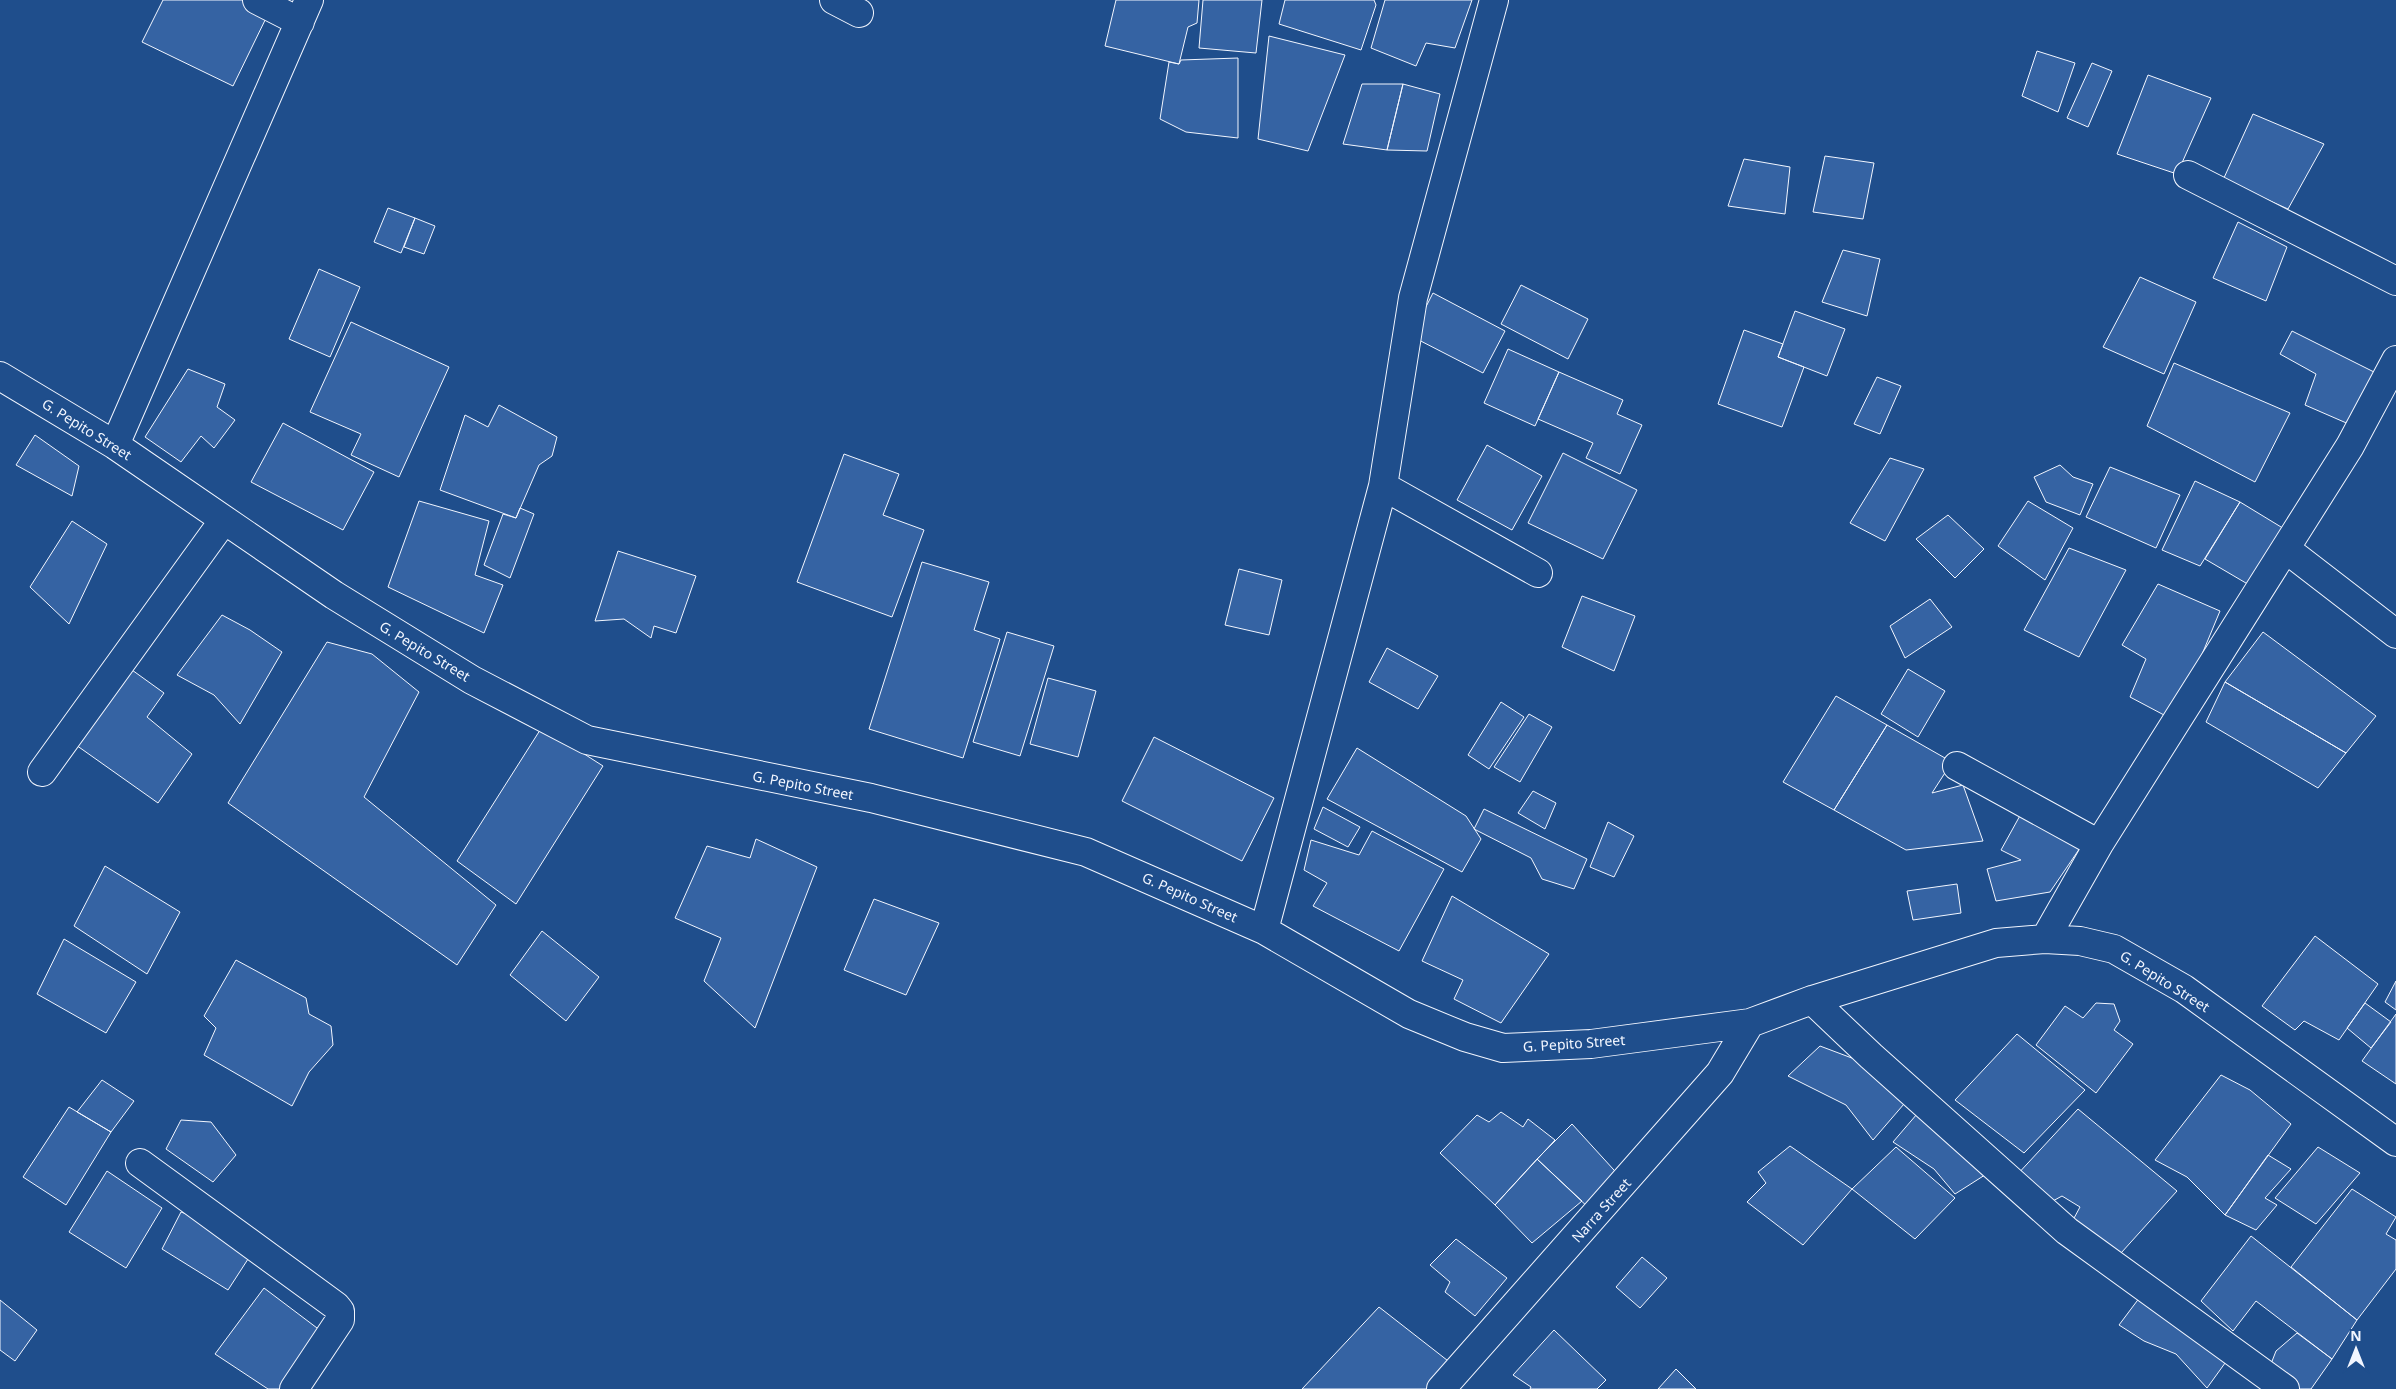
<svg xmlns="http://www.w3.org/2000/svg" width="2396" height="1389" font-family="'Noto Sans',sans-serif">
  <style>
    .building { fill: #3563a3; stroke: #f2f6ff }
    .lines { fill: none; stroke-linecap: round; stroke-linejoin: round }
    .minor-casing { stroke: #f2f6ff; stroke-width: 30 }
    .minor { stroke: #1f4e8c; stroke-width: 28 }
    .labels { text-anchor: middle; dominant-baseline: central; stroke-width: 4; stroke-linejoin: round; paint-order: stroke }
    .street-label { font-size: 14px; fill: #f2f6ff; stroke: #1f4e8c }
  </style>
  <rect width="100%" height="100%" fill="#1f4e8c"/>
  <path class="building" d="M163,0H245L269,12L233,86L142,42Z
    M1116,0H1199L1197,23L1188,27L1179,64L1105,46Z
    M1203,0H1262L1256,53L1199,48Z
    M1285,0H1374L1376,5L1361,50L1279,24Z
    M1385,0H1472L1455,48L1426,43L1416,66L1371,48Z
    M1269,36L1345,55L1308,151L1258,139Z
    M2037,51L2075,63L2058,112L2022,96Z
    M1238,58V138L1186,132L1160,119L1169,62L1179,64L1181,60Z
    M2092,63L2112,71L2088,127L2067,118Z
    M2148,75L2211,98L2177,174L2117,154Z
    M1362,84H1403L1387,150L1343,144Z
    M1403,84L1440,94L1427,151L1387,150Z
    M2253,114L2324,144L2288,209L2223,180Z
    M1825,156L1874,163L1863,219L1813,212Z
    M1744,159L1790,167L1785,214L1728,206Z
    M388,208L415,218L401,253L374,242Z
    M415,218L435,226L424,254L404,247Z
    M2238,222L2287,247L2266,301L2213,278Z
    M1843,250L1880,259L1867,316L1822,302Z
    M319,269L360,287L330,357L289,339Z
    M2140,277L2196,302L2164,374L2103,347Z
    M1521,285L1588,319L1568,359L1501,324Z
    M1433,293L1505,331L1483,373L1411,336Z
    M1795,311L1845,329L1827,376L1778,357Z
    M351,322L449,367L399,477L351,455L361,434L310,412Z
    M1744,330L1783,344L1778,357L1804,367L1782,427L1718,404Z
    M2292,331L2378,374L2351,425L2305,405L2316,374L2280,354Z
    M1508,349L1559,372L1535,426L1484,403Z
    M2174,363L2290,413L2255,482L2147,426Z
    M188,369L225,384L217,407L235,420L214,448L201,436L181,462L145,437Z
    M1559,372L1623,400L1617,414L1642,425L1620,474L1586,458L1593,443L1538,419Z
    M1877,377L1901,386L1880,434L1854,424Z
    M499,405L557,437L552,456L539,465L516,518L440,490L465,415L488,427Z
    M283,423L374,472L343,530L251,482Z
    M35,435L79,466L72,496L16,465Z
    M1487,445L1542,476L1512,530L1457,500Z
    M1563,453L1637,490L1603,559L1528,523Z
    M844,454L899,474L883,515L924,530L892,617L797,582Z
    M1890,458L1924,469L1885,541L1850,523Z
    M2060,465L2073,477L2093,484L2080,515L2046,502L2034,477Z
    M2110,467L2180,495L2156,548L2086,517Z
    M2195,481L2240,502L2200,566L2162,550Z
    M419,501L489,521L475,575L503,585L484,633L388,587Z
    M2028,501L2073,528L2045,580L1998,546Z
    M2240,502L2286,530L2251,586L2205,559Z
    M520,508L534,514L510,578L484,565L503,514L516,518Z
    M1948,515L1984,549L1955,578L1916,539Z
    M72,521L107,544L69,624L30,587Z
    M2069,548L2126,570L2079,657L2024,630Z
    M618,551L696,576L676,633L654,626L651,638L624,619L595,621Z
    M922,562L989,582L974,630L1000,639L963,758L869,729Z
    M1239,569L1282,580L1269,635L1225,625Z
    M2158,584L2220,611L2193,676L2164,715L2130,697L2146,659L2122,645Z
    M1582,596L1635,616L1614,671L1562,647Z
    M1930,599L1952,627L1905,658L1890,626Z
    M222,615L250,630L282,652L240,724L214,695L177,675Z
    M1007,632L1054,646L1020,756L973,742Z
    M2263,632L2376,716L2346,753L2225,682Z
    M327,642L372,654L419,692L364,797L496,905L457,965L228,803Z
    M1387,648L1438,676L1418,709L1369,682Z
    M1908,669L1945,691L1918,737L1881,714Z
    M132,670L164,693L147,717L192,754L158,803L76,745Z
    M1048,678L1096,691L1078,757L1030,744Z
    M2225,682L2346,753L2318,788L2206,722Z
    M1836,696L1887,725L1834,810L1783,782Z
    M1501,702L1524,717L1489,769L1468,755Z
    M1529,714L1552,727L1520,782L1494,767Z
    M1887,725L1952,762L1932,793L1963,785L1983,841L1906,850L1834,810Z
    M542,727L603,766L516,904L457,861Z
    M1154,737L1274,798L1242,861L1122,801Z
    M1357,748L1466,816L1481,839L1462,872L1327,799Z
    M1533,791L1556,803L1545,829L1518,813Z
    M1323,807L1360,827L1348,847L1314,829Z
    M1484,809L1587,859L1574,889L1542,879L1531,858L1474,829Z
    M2022,812L2080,848L2050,892L1996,901L1987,869L2021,860L2001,850Z
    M1608,822L1634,836L1614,877L1590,867Z
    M1372,831L1444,869L1399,951L1313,906L1327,883L1304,870L1311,840L1359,855Z
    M756,839L817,867L755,1028L704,981L721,938L675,918L707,846L750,858Z
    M105,866L180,912L147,974L74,926Z
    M1957,884L1961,913L1913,920L1907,891Z
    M1452,896L1549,954L1501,1023L1454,999L1463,980L1422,961Z
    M874,899L939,923L906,995L844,970Z
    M542,931L599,977L566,1021L510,975Z
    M2315,936L2378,984L2339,1040L2304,1021L2295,1030L2262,1006Z
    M64,939L136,982L106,1033L37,994Z
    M236,960L306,998L309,1014L331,1026L333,1045L309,1072L292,1106L204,1055L216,1028L204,1016Z
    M2396,981V1010L2385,1002Z
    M2096,1003L2114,1004L2120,1021L2114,1030L2133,1044L2096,1093L2036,1045L2065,1006L2083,1018Z
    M2365,1003L2391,1022L2371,1048L2347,1028Z
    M2396,1014V1084L2362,1061Z
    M2017,1034L2085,1090L2024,1153L1955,1100Z
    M1820,1046L1873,1066L1904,1104L1873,1140L1846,1105L1788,1076Z
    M2221,1075L2250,1090L2291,1124L2225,1215L2187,1177L2155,1160Z
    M102,1080L134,1101L111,1132L77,1112Z
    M69,1107L111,1132L66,1205L23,1177Z
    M2078,1109L2177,1191L2112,1263L2073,1220L2080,1207L2062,1196L2051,1202L2015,1177Z
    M1501,1112L1523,1127L1528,1119L1555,1140L1495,1205L1440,1153L1477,1115L1489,1122Z
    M1917,1114L1988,1173L1955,1194L1934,1169L1893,1142Z
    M181,1120L211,1122L236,1155L213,1182L166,1149Z
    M1572,1124L1624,1181L1592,1211L1537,1159Z
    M1790,1146L1852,1189L1803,1245L1747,1202L1766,1183L1758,1172Z
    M1896,1147L1955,1198L1915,1239L1852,1189Z
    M2318,1147L2360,1173L2316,1224L2275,1198Z
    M2268,1155L2291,1169L2265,1198L2277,1205L2256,1230L2225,1215Z
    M1537,1159L1582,1201L1532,1243L1495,1205Z
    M107,1171L162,1208L126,1268L69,1232Z
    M2352,1189L2396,1217L2386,1234L2396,1240V1269L2357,1320L2291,1267Z
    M181,1212L217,1225L250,1256L228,1290L162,1249Z
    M2251,1236L2357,1320L2332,1359L2256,1301L2233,1331L2201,1301Z
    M1456,1239L1507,1278L1475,1316L1445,1292L1450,1282L1430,1265Z
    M1642,1257L1667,1278L1640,1308L1616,1287Z
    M264,1288L321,1331L283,1389H268L215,1354Z
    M2140,1297L2228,1359L2207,1388L2176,1354L2144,1341L2119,1325Z
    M0,1300L37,1330L15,1361L0,1350Z
    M1379,1307L1452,1364L1427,1389H1302Z
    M1554,1330L1606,1380L1597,1389H1530L1531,1387L1513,1375Z
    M2297,1333L2332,1359L2311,1389H2296L2269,1369L2276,1351Z
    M1676,1369L1696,1389H1658Z"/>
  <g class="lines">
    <defs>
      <path id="minor" d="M257,0L300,22
        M834,0L859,13
        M2188,175L2396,281
        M0,376L115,445L334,595L472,680L587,740L871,798L1086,852L1264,930L1409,1014L1465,1037L1503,1048L1591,1044L1750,1023L1812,1000L1996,943L2045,939L2080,941L2114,949L2184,989L2396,1142
        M115,445L309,0
        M1383,486L1538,573
        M2286,549L2396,634
        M1957,766L2099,844
        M42,772L224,520
        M1264,930L1383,486L1413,298L1494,0
        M2045,939L2099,844L2350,446L2396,360
        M1812,1000L1871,1056L2067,1231L2285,1389
        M140,1163L336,1306L340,1311V1320L294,1389
        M1441,1389L1720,1073L1750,1023"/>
    </defs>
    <use href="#minor" class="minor-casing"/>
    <use href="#minor" class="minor"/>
  </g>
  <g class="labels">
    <g class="street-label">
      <text transform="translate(87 429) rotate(32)">G. Pepito Street</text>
      <text transform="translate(425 651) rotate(31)">G. Pepito Street</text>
      <text transform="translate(803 785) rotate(11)">G. Pepito Street</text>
      <text transform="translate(1190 897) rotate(24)">G. Pepito Street</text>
      <text transform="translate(2165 981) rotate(32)">G. Pepito Street</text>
      <text transform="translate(1574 1043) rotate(-4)">G. Pepito Street</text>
      <text transform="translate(1601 1210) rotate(-48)">Narra Street</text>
    </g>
  </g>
  <g transform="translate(2356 1349)" stroke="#1f4e8c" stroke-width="4" paint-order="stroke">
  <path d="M0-4L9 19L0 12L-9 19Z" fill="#f2f6ff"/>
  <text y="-8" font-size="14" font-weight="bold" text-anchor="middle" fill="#f2f6ff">N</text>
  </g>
</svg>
